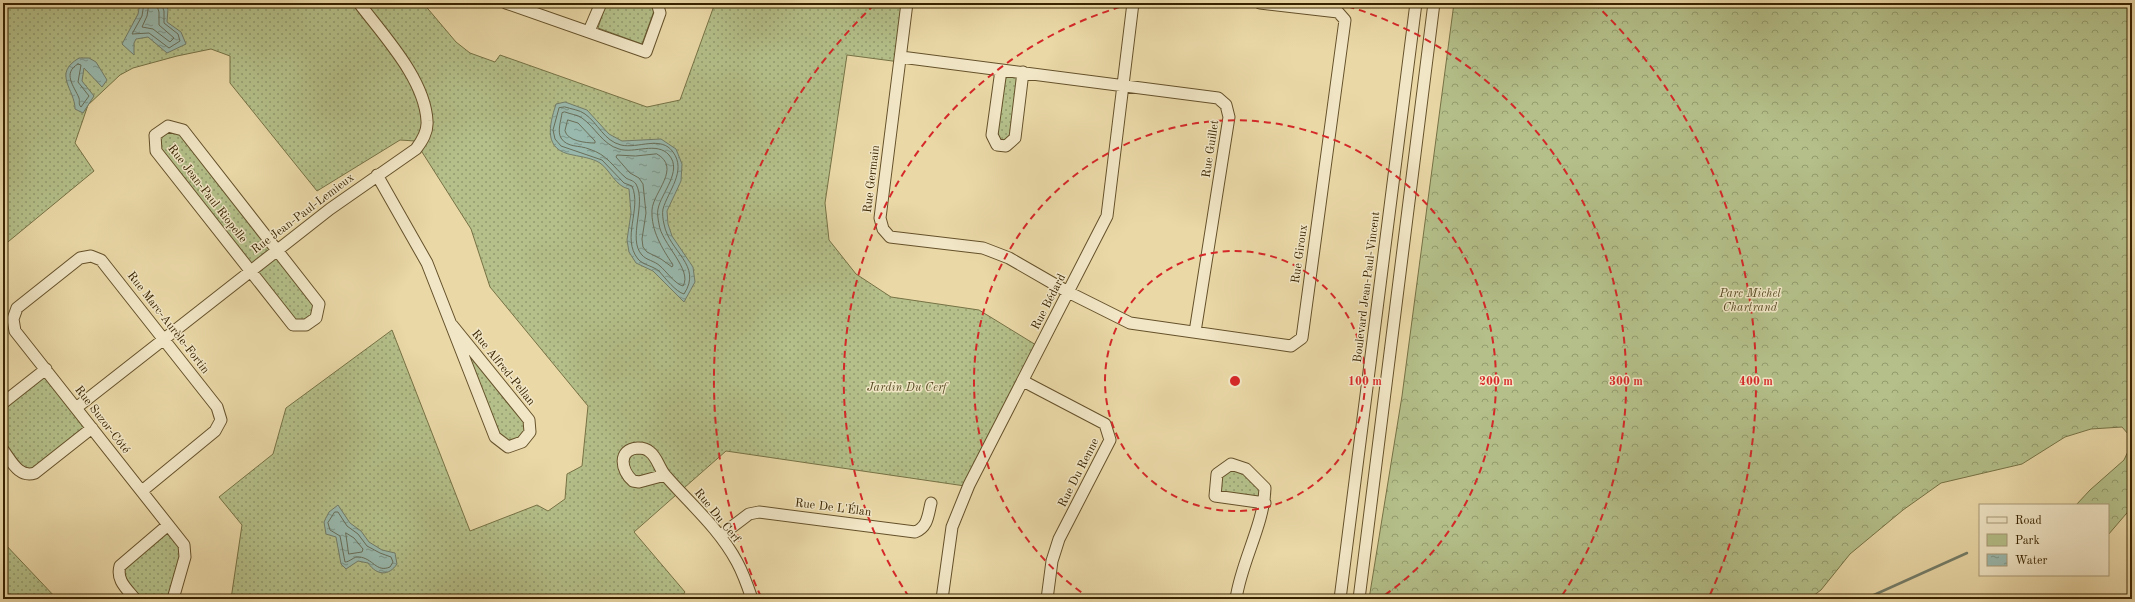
<svg xmlns="http://www.w3.org/2000/svg" width="2135" height="602" font-family="'Old Standard TT',serif">
  <style>
    .green { fill: url(#green-dots); stroke: #767245 }
    .forest { fill: url(#forest-crowns); stroke: #767245 }
    .water { fill: url(#water-ripples); stroke: #737d69 }
    .lines { fill: none; stroke-linecap: round; stroke-linejoin: round }
    .shore { stroke: #696e58; stroke-width: 1 }
    .stream { stroke: #737d69; stroke-width: 2.5 }
    .minor-casing { stroke: #65512a; stroke-width: 13 }
    .minor { stroke: #f1e6c6; stroke-width: 11 }
    .ring { fill: none; stroke: #d62828; stroke-width: 2; stroke-dasharray: 7 5 }
    .labels { text-anchor: middle; dominant-baseline: central; stroke-width: 3; stroke-linejoin: round; paint-order: stroke }
    .street-label { font-size: 12px; fill: #392401; stroke: #f1e6c6 }
    .park-label { font-size: 12px; font-style: italic; fill: #584b23; stroke: #f1e6c6 }
    .centre { fill: #d62828; stroke: #f1e6c6; stroke-width: 2 }
    .ring-label { font-size: 12px; text-anchor: middle; font-weight: bold; fill: #d62828; stroke: #f1e6c6; stroke-width: 3; stroke-linejoin: round; paint-order: stroke }
  </style>
  <defs>
    <pattern id="green-dots" width="8" height="8" patternUnits="userSpaceOnUse"><rect width="8" height="8" fill="#b4bf89"/><path d="M2 2h.1M6 6h.1" fill="none" stroke="#939b6e" stroke-width="1.8" stroke-linecap="round"/></pattern>
    <pattern id="forest-crowns" width="20" height="18" patternUnits="userSpaceOnUse"><rect width="20" height="18" fill="#b4bf89"/><path d="M2 6a3 3 0 1 1 6 0M12 15a3 3 0 1 1 6 0" fill="none" stroke="#939b6e"/></pattern>
    <pattern id="water-ripples" width="26" height="14" patternUnits="userSpaceOnUse"><rect width="26" height="14" fill="#99b9ae"/><path d="M2 4q2-2 4 0t4 0M15 11q2-2 4 0t4 0" fill="none" stroke="#7e968b"/></pattern>
  </defs>
  <rect width="100%" height="100%" fill="#ead8a7"/>
  <filter id="stains"><feTurbulence type="fractalNoise" baseFrequency=".005" numOctaves="4"/><feColorMatrix values="0 0 0 0 .2 0 0 0 0 .09 0 0 0 0 .02 0 0 0 .5 -.17"/></filter>
  <radialGradient id="worn" r=".72"><stop offset=".6" stop-color="#630" stop-opacity="0"/><stop offset="1" stop-color="#630" stop-opacity=".3"/></radialGradient>
  <path class="green" d="M3,3H423L456,42L470,53L495,62L500,55L647,107L680,100L715,3H907L900,62L847,55L825,203L829,240L856,274L891,297L979,310L1036,345L965,486L726,451L634,532L685,592L680,599H231L242,525L219,497L273,454L286,408L392,330L470,531L537,505L548,511L565,499L567,474L582,466L588,406L490,287L471,229L415,141L400,140L317,191L230,83V56L211,49L177,56L133,68L120,75L88,105L75,143L94,171L3,246Z
    M606,3H641L655,8L642,44L598,28Z
    M1001,70L1023,72L1015,138L997,145Z
    M168,126L183,130L319,304L316,318L293,325L156,151L155,135Z
    M452,325L529,420L530,432L508,447L495,437Z
    M46,369L92,428L28,475L3,450V403Z
    M1231,464L1265,488V503L1215,496L1217,474Z
    M168,525L184,545L173,599H135L120,566Z
    M3,542L57,599H3Z"/>
  <path class="forest" d="M1454,3H2132V507L2108,535V505H2076L2090,490L2124,460L2131,445L2129,435L2122,427L2091,429L2065,437L2022,464L1941,483L1903,510L1850,554L1821,590L1809,599H1369L1402,396Z"/>
  <path class="water" d="M140,3H164L168,9L167,22L181,32L186,44L167,53L148,37L136,39L134,43V55L122,44L138,14Z
    M79,58H89L96,62L107,80L102,87L84,68L82,81L94,96L83,113L75,109C75,89 52,74 79,58Z
    M565,102L587,110L609,134L622,141L661,139L676,149L682,164L681,181L667,211L668,224L672,236L693,267L695,282L684,302L653,271L636,263L629,252L627,240L631,213L629,189C615,186 611,171 600,163C592,158 582,157 573,155C543,150 549,126 556,104Z
    M338,505L350,523L361,531L369,542L382,550L395,553L397,564C389,576 377,576 368,563L358,561L346,569L341,564L336,537L326,534L324,522L329,512Z"/>
  <g class="lines">
    <path class="shore" d="M144,3L142,16L132,34L149,33L169,48L180,41L178,34L164,23V11L161,3
      M149,3L147,16L142,27L153,29L170,42L174,38L159,25V12L156,3
      M78,64L81,65L78,82L89,96L81,107C78,104 80,102 79,98C74,86 62,73 78,64Z
      M565,107C571,109 580,110 585,114C598,123 604,141 621,145C638,149 661,135 673,152C687,171 668,191 663,209C662,213 663,220 664,224C669,252 703,265 684,294C676,292 665,278 659,271C653,266 643,265 638,259C621,238 642,209 632,186L624,183L602,160L561,146L555,139L553,130L559,108Z
      M565,112C570,114 578,115 582,118C596,128 602,144 619,149C634,154 657,141 669,155C683,171 661,193 658,209C657,213 658,219 659,224C661,243 693,270 683,286C675,284 666,271 660,266C655,261 646,260 642,255C627,239 647,204 636,184C633,180 629,180 626,178C612,166 608,155 589,149C580,145 567,148 561,138C557,131 561,121 562,113Z
      M568,120L578,123L595,141V143C586,143 567,141 565,131Z
      M657,154C682,168 653,192 652,210C651,231 662,248 673,265L672,267L661,259L647,252L643,247L642,239L646,213L643,184L639,178L630,173L616,157L617,155L635,156Z
      M335,512H338L347,526L358,534L367,546L380,553L391,557L393,562L390,567C376,573 373,558 359,557C354,556 350,562 345,562L340,536L330,530L328,523Z
      M346,533L354,538L363,549L362,552L349,554Z"/>
    <path class="stream" d="M1865,599L1967,553"/>
    <defs>
      <path id="minor" d="M506,3L646,52L660,13L657,3
        M907,3L880,218L883,229L890,237L983,248L1009,258L1068,292L1130,323L1291,346L1302,338L1345,20L1338,12L1260,3
        M589,31L601,3
        M901,57L1218,98L1226,105L1229,117L1195,332
        M1001,70L992,135L997,145L1006,146L1015,138L1023,72
        M168,126L183,130L319,304L316,318L306,325H293L156,151L155,135Z
        M377,175L427,263L495,437L508,447L522,442L530,432L529,420L452,325
        M1023,381L1105,424L1110,440L1059,539L1052,561L1047,599
        M3,403L46,369
        M76,408L330,209L416,149C422,141 428,132 427,121C425,79 383,35 359,3
        M3,450C12,462 19,478 35,473L92,428
        M665,475L639,482L633,481C621,471 617,449 638,448C642,448 647,449 650,452C657,457 659,468 665,475C689,503 719,528 737,562C743,573 748,587 752,599
        M142,491L215,431L221,420L217,407L101,260L91,256L80,258L17,308L13,319L15,331L184,545L185,557L173,599
        M720,536L749,514L759,512L915,532C928,527 928,515 931,503
        M135,599C126,588 116,580 120,566L168,525
        M942,599L952,527L969,485L1107,216L1133,3
        M1236,599C1241,562 1264,525 1265,488L1246,469L1231,464L1217,474L1215,496L1265,503
        M1340,599L1416,3
        M1359,599L1434,3"/>
    </defs>
    <use href="#minor" class="minor-casing"/>
    <use href="#minor" class="minor"/>
  </g>
  <g class="ring">
    <circle cx="1235" cy="381" r="130"/>
    <path d="M1091 599A261 261 0 1 1 1379 599"/>
    <path d="M909 597A391 391 0 0 1 1134 3M1336 3A391 391 0 0 1 1561 597"/>
    <path d="M761 597A521 521 0 0 1 876 3M1594 3A521 521 0 0 1 1709 597"/>
  </g>
  <g class="labels">
    <g class="street-label">
      <text transform="translate(1211 149) rotate(-81)">Rue Guillet</text>
      <text transform="translate(872 179) rotate(-83)">Rue Germain</text>
      <text transform="translate(207 194) rotate(52)">Rue Jean-Paul Riopelle</text>
      <text transform="translate(303 214) rotate(-37)">Rue Jean-Paul-Lemieux</text>
      <text transform="translate(1300 254) rotate(-82)">Rue Giroux</text>
      <text transform="translate(1367 287) rotate(-83)">Boulevard Jean-Paul-Vincent</text>
      <text transform="translate(1049 302) rotate(-63)">Rue Bédard</text>
      <text transform="translate(168 323) rotate(52)">Rue Marc-Aurèle-Fortin</text>
      <text transform="translate(503 368) rotate(51)">Rue Alfred-Pellan</text>
      <text transform="translate(102 420) rotate(52)">Rue Suzor-Côté</text>
      <text transform="translate(1079 473) rotate(-63)">Rue Du Renne</text>
      <text transform="translate(833 508) rotate(7)">Rue De L'Élan</text>
      <text transform="translate(717 516) rotate(51)">Rue Du Cerf</text>
    </g>
    <g class="park-label">
      <text x="1750" y="294">Parc Michel<tspan x="1750" dy="14">Chartrand</tspan></text>
      <text x="907" y="388">Jardin Du Cerf</text>
    </g>
  </g>
  <circle cx="1235" cy="381" r="6" class="centre"/>
  <g class="ring-label">
    <text x="1365" y="385">100 m</text>
    <text x="1496" y="385">200 m</text>
    <text x="1626" y="385">300 m</text>
    <text x="1756" y="385">400 m</text>
  </g>
  <rect width="2135" height="602" fill="none" stroke="#ead8a7" stroke-width="16"/>
  <rect x="4" y="4" width="2127" height="594" fill="none" stroke="#392401" stroke-width="2"/>
  <rect x="8" y="8" width="2119" height="586" fill="none" stroke="#392401"/>
  <rect x="1979" y="504" width="130" height="72" fill="#f1e6c6" stroke="#a79877"/>
  <rect x="1987" y="517" width="20" height="6" fill="#f1e6c6" stroke="#a79877"/>
  <text x="2015" y="524" font-size="12" fill="#392401">Road</text>
  <rect x="1987" y="534" width="20" height="12" fill="#b4bf89" stroke="#a79877"/>
  <text x="2015" y="544" font-size="12" fill="#392401">Park</text>
  <rect x="1987" y="554" width="20" height="12" fill="url(#water-ripples)" stroke="#a79877"/>
  <text x="2015" y="564" font-size="12" fill="#392401">Water</text>
  <rect width="100%" height="100%" filter="url(#stains)"/>
  <rect width="100%" height="100%" fill="url(#worn)"/>
</svg>
